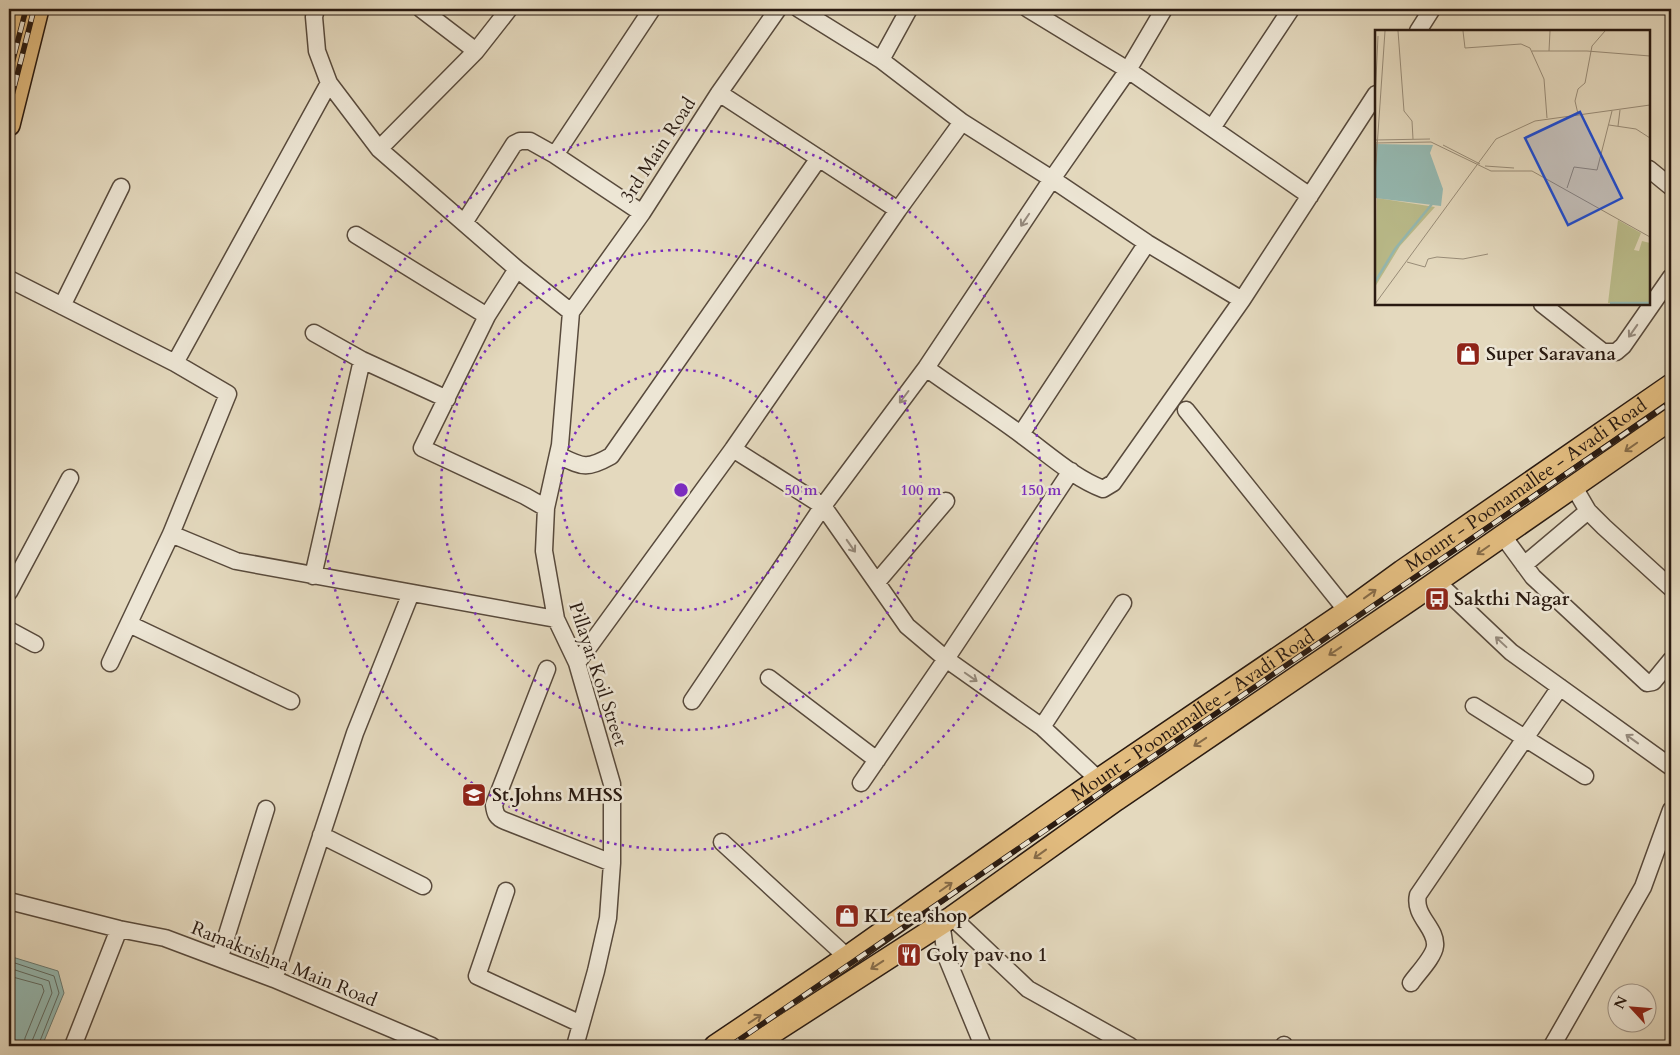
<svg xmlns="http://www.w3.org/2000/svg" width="1680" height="1055" font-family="Cardo,serif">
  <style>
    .water { fill: #95bab3; stroke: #6a7a72 }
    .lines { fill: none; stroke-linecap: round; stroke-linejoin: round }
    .shore { stroke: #5f6a62; stroke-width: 1 }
    .minor-casing { stroke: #584a3c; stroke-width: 19 }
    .major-casing { stroke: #291a11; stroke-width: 24 }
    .minor { stroke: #ede6d5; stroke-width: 16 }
    .major { stroke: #e2bc7f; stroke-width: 21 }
    .rail-casing { stroke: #291a11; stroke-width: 5.5 }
    .rail { stroke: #ede6d5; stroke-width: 4; stroke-dasharray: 11; stroke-linecap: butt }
    .oneway { stroke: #958a7d }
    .oneway2 { stroke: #866b48 }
    .ring { fill: none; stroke: #7b2cbf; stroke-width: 2.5; stroke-dasharray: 2.5 5 }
    .labels { text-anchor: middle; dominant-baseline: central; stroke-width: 5; stroke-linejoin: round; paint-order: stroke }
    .street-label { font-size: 19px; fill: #291a11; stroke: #ede6d5 }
    .poi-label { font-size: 19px; font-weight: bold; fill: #291a11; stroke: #ede6d5; text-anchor: start }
    .inset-river { fill: none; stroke: #95bab3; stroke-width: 2.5 }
    .inset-road { fill: none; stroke: #998d79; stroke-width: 1 }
    .view { fill: #1d4ed8; fill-opacity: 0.15; stroke: #1d4ed8; stroke-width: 2.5 }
    .inset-edge { fill: none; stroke: #291a11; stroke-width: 2.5 }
    .centre { fill: #7b2cbf; stroke: #ede6d5; stroke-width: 2.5 }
    .ring-label { font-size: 15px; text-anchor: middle; font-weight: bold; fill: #7b2cbf; stroke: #ede6d5; stroke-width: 5; stroke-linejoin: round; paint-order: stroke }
  </style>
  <rect width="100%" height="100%" fill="#e4d9be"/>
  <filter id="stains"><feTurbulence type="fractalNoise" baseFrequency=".004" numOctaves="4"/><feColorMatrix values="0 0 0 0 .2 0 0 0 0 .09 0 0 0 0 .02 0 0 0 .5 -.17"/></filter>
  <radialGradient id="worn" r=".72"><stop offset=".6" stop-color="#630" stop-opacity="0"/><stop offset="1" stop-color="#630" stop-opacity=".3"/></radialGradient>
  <path class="water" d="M9,956L58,971L64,993L42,1046H9Z"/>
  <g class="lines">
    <path class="shore" d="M9,961L54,976L59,993L38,1046
      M9,968L49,981L52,993L32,1041V1046
      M9,976L42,985L44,991L25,1038L24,1046"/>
    <defs>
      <path id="minor" d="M316,9L314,17L317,51L329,83L379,149L517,269L571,312
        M421,9L476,51
        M799,9L881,60L962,122L1052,179L1147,243L1242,300
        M1028,9L1128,70L1310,196
        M1418,31L1432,9
        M881,60L909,9
        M719,93L898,210
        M1212,128L1291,9
        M379,149L476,51L509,9
        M555,155L652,9
        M1649,169L1671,187
        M464,223L514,144L520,141H530L555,155L642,213
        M356,235L487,316
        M517,269L487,316L422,448L525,496L546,508
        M9,279L175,363L228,394L171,534L110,663
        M1542,304L1603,352H1616L1623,346L1671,277
        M62,306L121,187
        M571,312L560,445L546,508L544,551L556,619L577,663L612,784V863L608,918L596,971L575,1046
        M571,312L642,213L719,93L778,9
        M314,333L362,360L447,399
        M175,363L329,83
        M926,368C958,391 992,413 1023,436C1048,454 1074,478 1103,489L1113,483L1242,300L1376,94
        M1186,410L1347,611
        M1021,434L1147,243
        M733,449L823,506L907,626L946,659L1042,727L1099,780
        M558,455C583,467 586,470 611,456L819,158
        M1574,487L1588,511L1604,527L1671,588
        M171,534L236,561L556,619
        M1503,536L1533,577L1647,683L1653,682L1671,660
        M1524,565L1588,511
        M313,576L362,360
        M877,582L946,501
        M1437,582L1511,652L1671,767
        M9,592L70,478
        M129,624L291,701
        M9,630L35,644
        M577,663L733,449L898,210L962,122
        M547,669L494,805C495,814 497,818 505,821L612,863
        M769,678L877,760
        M692,701L823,506L926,368L1052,179L1128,70L1164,9
        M1474,706L1585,776
        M1042,727L1123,603
        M861,783L946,659L1071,471
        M321,835L423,886
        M722,842L847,957
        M506,891L477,976L581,1024
        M9,901L119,929L165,938L274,979L432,1046
        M952,917L1028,989L1130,1046
        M941,922L946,956L983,1046
        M220,957L266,809
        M274,979L355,733L411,593
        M1411,983C1417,974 1434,957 1435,946C1437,928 1413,916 1418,895L1560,687
        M73,1046L119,929
        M1284,1046V1045
        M1552,1046L1643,887L1671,810"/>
      <g id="major">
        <path d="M9,44L17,9"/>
        <path d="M9,125L38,9"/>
        <path id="s1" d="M715,1046L847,957L1083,790L1347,611L1402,571L1671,385"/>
        <path d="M752,1046L952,917L1116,800L1416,596L1671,419"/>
      </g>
    </defs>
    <use href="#minor" class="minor-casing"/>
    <use href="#major" class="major-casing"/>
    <use href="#minor" class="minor"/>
    <use href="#major" class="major"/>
    <defs>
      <path id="rail" d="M9,75L26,9
        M9,107L34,9
        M730,1046L1671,402"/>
    </defs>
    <use href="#rail" class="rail-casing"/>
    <use href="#rail" class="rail"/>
  </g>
  <defs><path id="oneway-shaft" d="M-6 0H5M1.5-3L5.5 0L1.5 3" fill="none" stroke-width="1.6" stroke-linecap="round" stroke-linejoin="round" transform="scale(1.25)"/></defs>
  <g class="oneway">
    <use href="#oneway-shaft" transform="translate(1025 220) rotate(124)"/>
    <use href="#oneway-shaft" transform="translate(1633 331) rotate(125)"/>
    <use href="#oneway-shaft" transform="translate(904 397) rotate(127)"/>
    <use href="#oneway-shaft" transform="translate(851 546) rotate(55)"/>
    <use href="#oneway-shaft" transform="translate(1501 642) rotate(-137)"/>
    <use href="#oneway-shaft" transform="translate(971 677) rotate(35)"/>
    <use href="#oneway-shaft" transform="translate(1632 739) rotate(-144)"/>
  </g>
  <g class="oneway2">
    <use href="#oneway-shaft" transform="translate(1631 447) rotate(145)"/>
    <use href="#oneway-shaft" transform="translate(1483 550) rotate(145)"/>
    <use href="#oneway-shaft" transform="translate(1370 594) rotate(-36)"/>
    <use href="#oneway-shaft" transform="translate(1335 651) rotate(146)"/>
    <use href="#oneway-shaft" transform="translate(1200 742) rotate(146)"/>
    <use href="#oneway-shaft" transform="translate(1040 854) rotate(144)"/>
    <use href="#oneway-shaft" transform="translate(946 887) rotate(-35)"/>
    <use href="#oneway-shaft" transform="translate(877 965) rotate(147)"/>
    <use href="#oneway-shaft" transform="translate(755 1019) rotate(-34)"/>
  </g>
  <g class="ring">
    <circle cx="681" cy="490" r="120"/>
    <circle cx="681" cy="490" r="240"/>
    <circle cx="681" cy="490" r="360"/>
  </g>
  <defs>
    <symbol id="shop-square" viewBox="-11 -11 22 22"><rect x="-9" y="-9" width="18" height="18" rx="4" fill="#8f2418" stroke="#ede6d5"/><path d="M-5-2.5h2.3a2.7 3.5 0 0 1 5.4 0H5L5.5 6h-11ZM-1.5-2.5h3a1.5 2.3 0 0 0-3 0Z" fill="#fff"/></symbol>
    <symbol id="bus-square" viewBox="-11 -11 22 22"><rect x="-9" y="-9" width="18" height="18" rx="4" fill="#8f2418" stroke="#ede6d5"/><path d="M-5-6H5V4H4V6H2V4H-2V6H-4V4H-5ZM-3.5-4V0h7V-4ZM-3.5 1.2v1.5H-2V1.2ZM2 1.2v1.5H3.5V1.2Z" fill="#fff"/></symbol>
    <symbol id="school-square" viewBox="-11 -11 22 22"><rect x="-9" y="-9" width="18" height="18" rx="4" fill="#8f2418" stroke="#ede6d5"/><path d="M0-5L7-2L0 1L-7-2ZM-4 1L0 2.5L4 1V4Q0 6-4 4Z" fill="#fff"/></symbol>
    <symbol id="restaurant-square" viewBox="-11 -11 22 22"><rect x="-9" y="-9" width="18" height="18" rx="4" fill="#8f2418" stroke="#ede6d5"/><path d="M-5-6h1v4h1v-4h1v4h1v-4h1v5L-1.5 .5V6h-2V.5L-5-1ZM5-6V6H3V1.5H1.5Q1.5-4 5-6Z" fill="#fff"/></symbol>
  </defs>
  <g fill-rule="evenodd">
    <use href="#shop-square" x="1454" y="340" width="28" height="28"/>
    <use href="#bus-square" x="1423" y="585" width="28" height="28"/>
    <use href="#school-square" x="460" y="781" width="28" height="28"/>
    <use href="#shop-square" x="833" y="902" width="28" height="28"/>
    <use href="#restaurant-square" x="895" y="941" width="28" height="28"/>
  </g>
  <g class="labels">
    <g class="street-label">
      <text transform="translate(658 150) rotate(-57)">3rd Main Road</text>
      <text stroke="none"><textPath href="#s1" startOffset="986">Mount - Poonamallee - Avadi Road</textPath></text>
      <text transform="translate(598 674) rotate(72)">Pillayar Koil Street</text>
      <text stroke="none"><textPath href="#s1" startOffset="581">Mount - Poonamallee - Avadi Road</textPath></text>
      <text transform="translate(284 964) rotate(22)">Ramakrishna Main Road</text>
    </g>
    <g class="poi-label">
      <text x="1486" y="354">Super Saravana</text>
      <text x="1454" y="599">Sakthi Nagar</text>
      <text x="492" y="795">St.Johns MHSS</text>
      <text x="864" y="916">KL tea shop</text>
      <text x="926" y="955">Goly pav no 1</text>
    </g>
  </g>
  <g transform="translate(1375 30)">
    <rect width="275" height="275" fill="#e4d9be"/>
    <path d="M2,168L60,177L25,216L0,257ZM243,190L266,203L259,220L264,221L267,211L275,213V272L233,273Z" fill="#bbbd8c"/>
    <path d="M0,114L58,115L55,123L68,159L66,176L0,168Z" fill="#95bab3"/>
    <path class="inset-river" d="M0,252L20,219L57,174M235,273H275"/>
    <path class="inset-road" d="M23,1L29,81L37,91L38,109M88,1L90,18L146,14L155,18L169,49L172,88M157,21H212L275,26M174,21L175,1M0,71L3,6M203,84L200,71L203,59L210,53L217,16L230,1M234,95L261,99L275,108M243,96L245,80M0,110L55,109M0,113L56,112L116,141H157L275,207M68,115L105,134M110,136L139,138M0,147L10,1M192,158L199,137L222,140L237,81M32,232L50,237L53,229L62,227L88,229L113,224M0,274L121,109L160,91L275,75"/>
    <path class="view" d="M205,82L247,168L193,195L150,108Z"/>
    <rect width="275" height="275" class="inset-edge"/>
  </g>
  <circle cx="681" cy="490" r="8" class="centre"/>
  <g class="ring-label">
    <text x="801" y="495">50 m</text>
    <text x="921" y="495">100 m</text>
    <text x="1041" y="495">150 m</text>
  </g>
  <rect width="1680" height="1055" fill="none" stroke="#e4d9be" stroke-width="30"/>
  <rect x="10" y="10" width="1660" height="1035" fill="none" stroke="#291a11" stroke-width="2.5"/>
  <rect x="15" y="15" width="1650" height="1025" fill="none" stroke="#291a11"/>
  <g transform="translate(1632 1008) rotate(296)"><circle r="24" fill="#ede6d5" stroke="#9f9487"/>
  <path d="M0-4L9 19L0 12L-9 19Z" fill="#8f2418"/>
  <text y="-8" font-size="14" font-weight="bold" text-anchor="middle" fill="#291a11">N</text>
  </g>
  <rect width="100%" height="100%" filter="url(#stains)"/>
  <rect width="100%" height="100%" fill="url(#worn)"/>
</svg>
